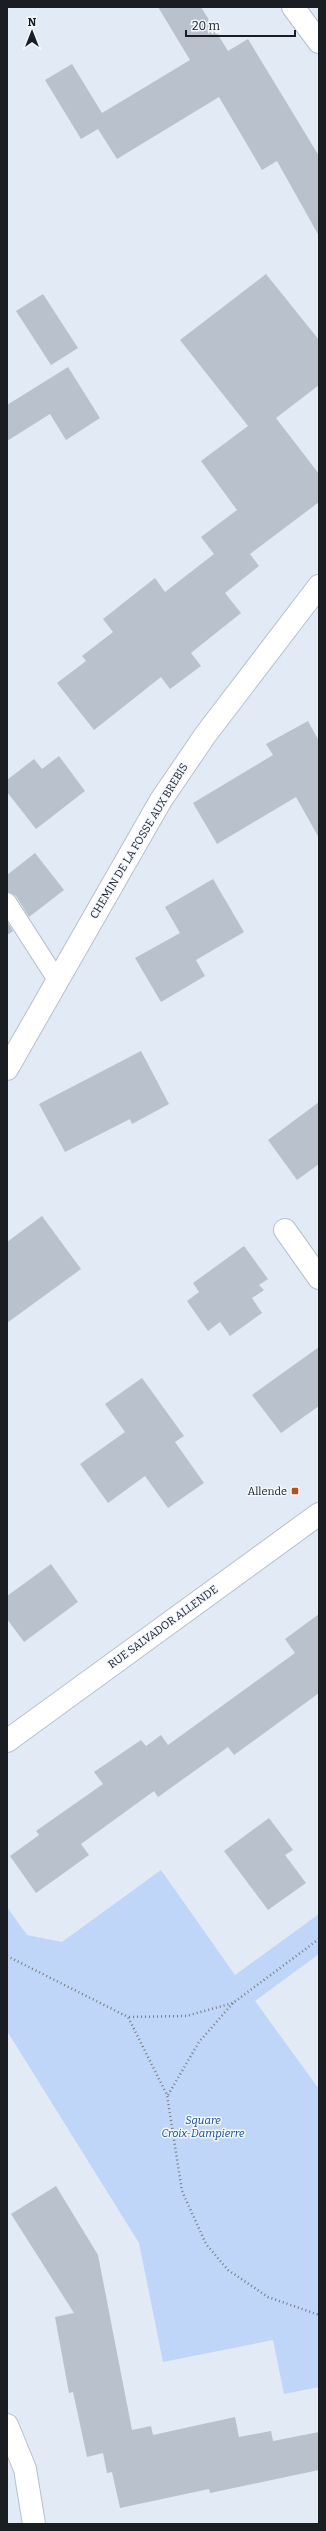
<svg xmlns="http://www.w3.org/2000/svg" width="326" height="2531" font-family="Bitter,serif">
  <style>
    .green { fill: #bfd6f8 }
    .building { fill: #b9c1cc }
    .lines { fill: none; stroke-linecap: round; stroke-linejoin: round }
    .service-casing { stroke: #b8c0cb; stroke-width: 20 }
    .minor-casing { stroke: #b8c0cb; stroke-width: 24 }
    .tertiary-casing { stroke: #b8c0cb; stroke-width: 24 }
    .path { stroke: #787d84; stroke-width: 2.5; stroke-dasharray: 1 3; stroke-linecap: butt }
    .service { stroke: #fff; stroke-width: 18 }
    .minor { stroke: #fff; stroke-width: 22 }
    .tertiary { stroke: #fff; stroke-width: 22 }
    .poi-dot { fill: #b55316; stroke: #f2f7fe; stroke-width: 1.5 }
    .labels { text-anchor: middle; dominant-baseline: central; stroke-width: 3; stroke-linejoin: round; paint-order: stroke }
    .street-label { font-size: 11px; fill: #1a1d21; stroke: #f2f7fe }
    .poi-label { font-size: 11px; fill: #1a1d21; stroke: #f2f7fe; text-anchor: end }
    .park-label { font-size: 11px; font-style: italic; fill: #114c96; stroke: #f2f7fe }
  </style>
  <rect width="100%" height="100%" fill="#e2eaf5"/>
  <path class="green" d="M161,1870L235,1975L319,1914V1954L255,2001L319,2089V2387L284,2394L273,2340L163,2362L139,2243L7,2031V1907L27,1935L62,1942Z"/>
  <path class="building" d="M158,7H201L228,51L248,39L319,156V236L277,161L262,170L219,97L117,159L98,129L81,139L45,80L72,64L102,113L190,60Z
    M266,274L319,340V385L276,418L319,474V502L250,554L259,566L225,593L241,613L191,653L201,666L170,689L161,677L94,730L57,683L86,661L82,656L113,632L103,619L155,578L165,592L214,554L201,537L237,510L201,461L248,426L180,340Z
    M43,294L78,348L51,365L16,311Z
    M68,367L100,418L66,440L50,414L7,441V405Z
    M308,721L319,741V838L296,797L217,844L193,803L273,755L266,744Z
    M59,756L85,791L36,829L7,792V780L34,759L42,769Z
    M35,853L64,890L29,917L16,896L7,892V875Z
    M213,879L244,932L196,960L205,976L161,1002L135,958L180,933L165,907Z
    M7,921L13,931L7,935Z
    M141,1051L169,1104L132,1124L130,1119L65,1152L39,1104Z
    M319,1102V1164L297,1180L268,1140Z
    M42,1216L81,1269L7,1323V1242Z
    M244,1246L268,1279L259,1285L264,1290L252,1298L262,1313L230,1336L220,1322L208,1331L187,1301L199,1292L193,1283Z
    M319,1347V1406L281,1433L252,1395Z
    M142,1378L184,1436L175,1442L204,1483L168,1508L145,1476L108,1503L80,1464L125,1432L105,1404Z
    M51,1564L78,1602L24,1642L7,1619V1596Z
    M319,1614V1693L234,1755L228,1747L158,1797L154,1791L81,1844L89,1855L36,1893L10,1856L39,1835L36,1831L103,1784L94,1772L141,1740L146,1746L161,1735L168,1745L295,1653L285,1639Z
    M269,1818L293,1850L285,1855L306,1883L268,1910L224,1851Z
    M56,2186L98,2255L132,2430L151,2426L153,2435L235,2417L239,2437L271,2431L273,2441L319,2432V2470L210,2493L209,2489L120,2508L112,2472L107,2473L103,2453L87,2457L73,2392L69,2393L55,2317L74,2313L11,2214Z"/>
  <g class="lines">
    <defs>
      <path id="service" d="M7,902L57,980"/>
      <path id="minor" d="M7,1069L161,800L206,734L319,586
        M285,1230L319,1278
        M7,1741L319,1514
        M7,2425L25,2469L34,2524"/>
      <path id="tertiary" d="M293,7L319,42"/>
    </defs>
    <use href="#service" class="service-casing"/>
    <use href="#minor" class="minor-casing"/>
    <use href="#tertiary" class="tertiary-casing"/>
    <path class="path" d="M7,1956L128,2017L167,2095L182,2191L206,2244L228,2270L268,2297L319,2315
      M129,2017L186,2016L233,2003L319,1939
      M168,2095L199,2042L233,2003"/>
    <use href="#service" class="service"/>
    <use href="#minor" class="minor"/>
    <use href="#tertiary" class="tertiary"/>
  </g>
  <rect class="poi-dot" x="291" y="1487" width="8" height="8" rx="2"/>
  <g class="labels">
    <g class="street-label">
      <text transform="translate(139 841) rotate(-59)">CHEMIN DE LA FOSSE AUX BREBIS</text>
      <text transform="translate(163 1627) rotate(-36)">RUE SALVADOR ALLENDE</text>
    </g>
    <g class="poi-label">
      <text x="287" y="1491">Allende</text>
    </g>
    <g class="park-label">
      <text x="203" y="2120">Square<tspan x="203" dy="13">Croix-Dampierre</tspan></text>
    </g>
  </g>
  <rect width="326" height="2531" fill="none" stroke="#1a1d21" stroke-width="16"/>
  <g transform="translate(32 32)" stroke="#f2f7fe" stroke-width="3" paint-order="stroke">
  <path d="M0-3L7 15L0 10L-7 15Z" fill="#1a1d21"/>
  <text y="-6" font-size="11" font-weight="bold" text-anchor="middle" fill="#1a1d21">N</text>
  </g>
  <path d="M186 30v6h109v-6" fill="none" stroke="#1a1d21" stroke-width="2"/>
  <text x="192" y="30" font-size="12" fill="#1a1d21" stroke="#f2f7fe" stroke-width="3" paint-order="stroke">20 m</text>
</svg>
